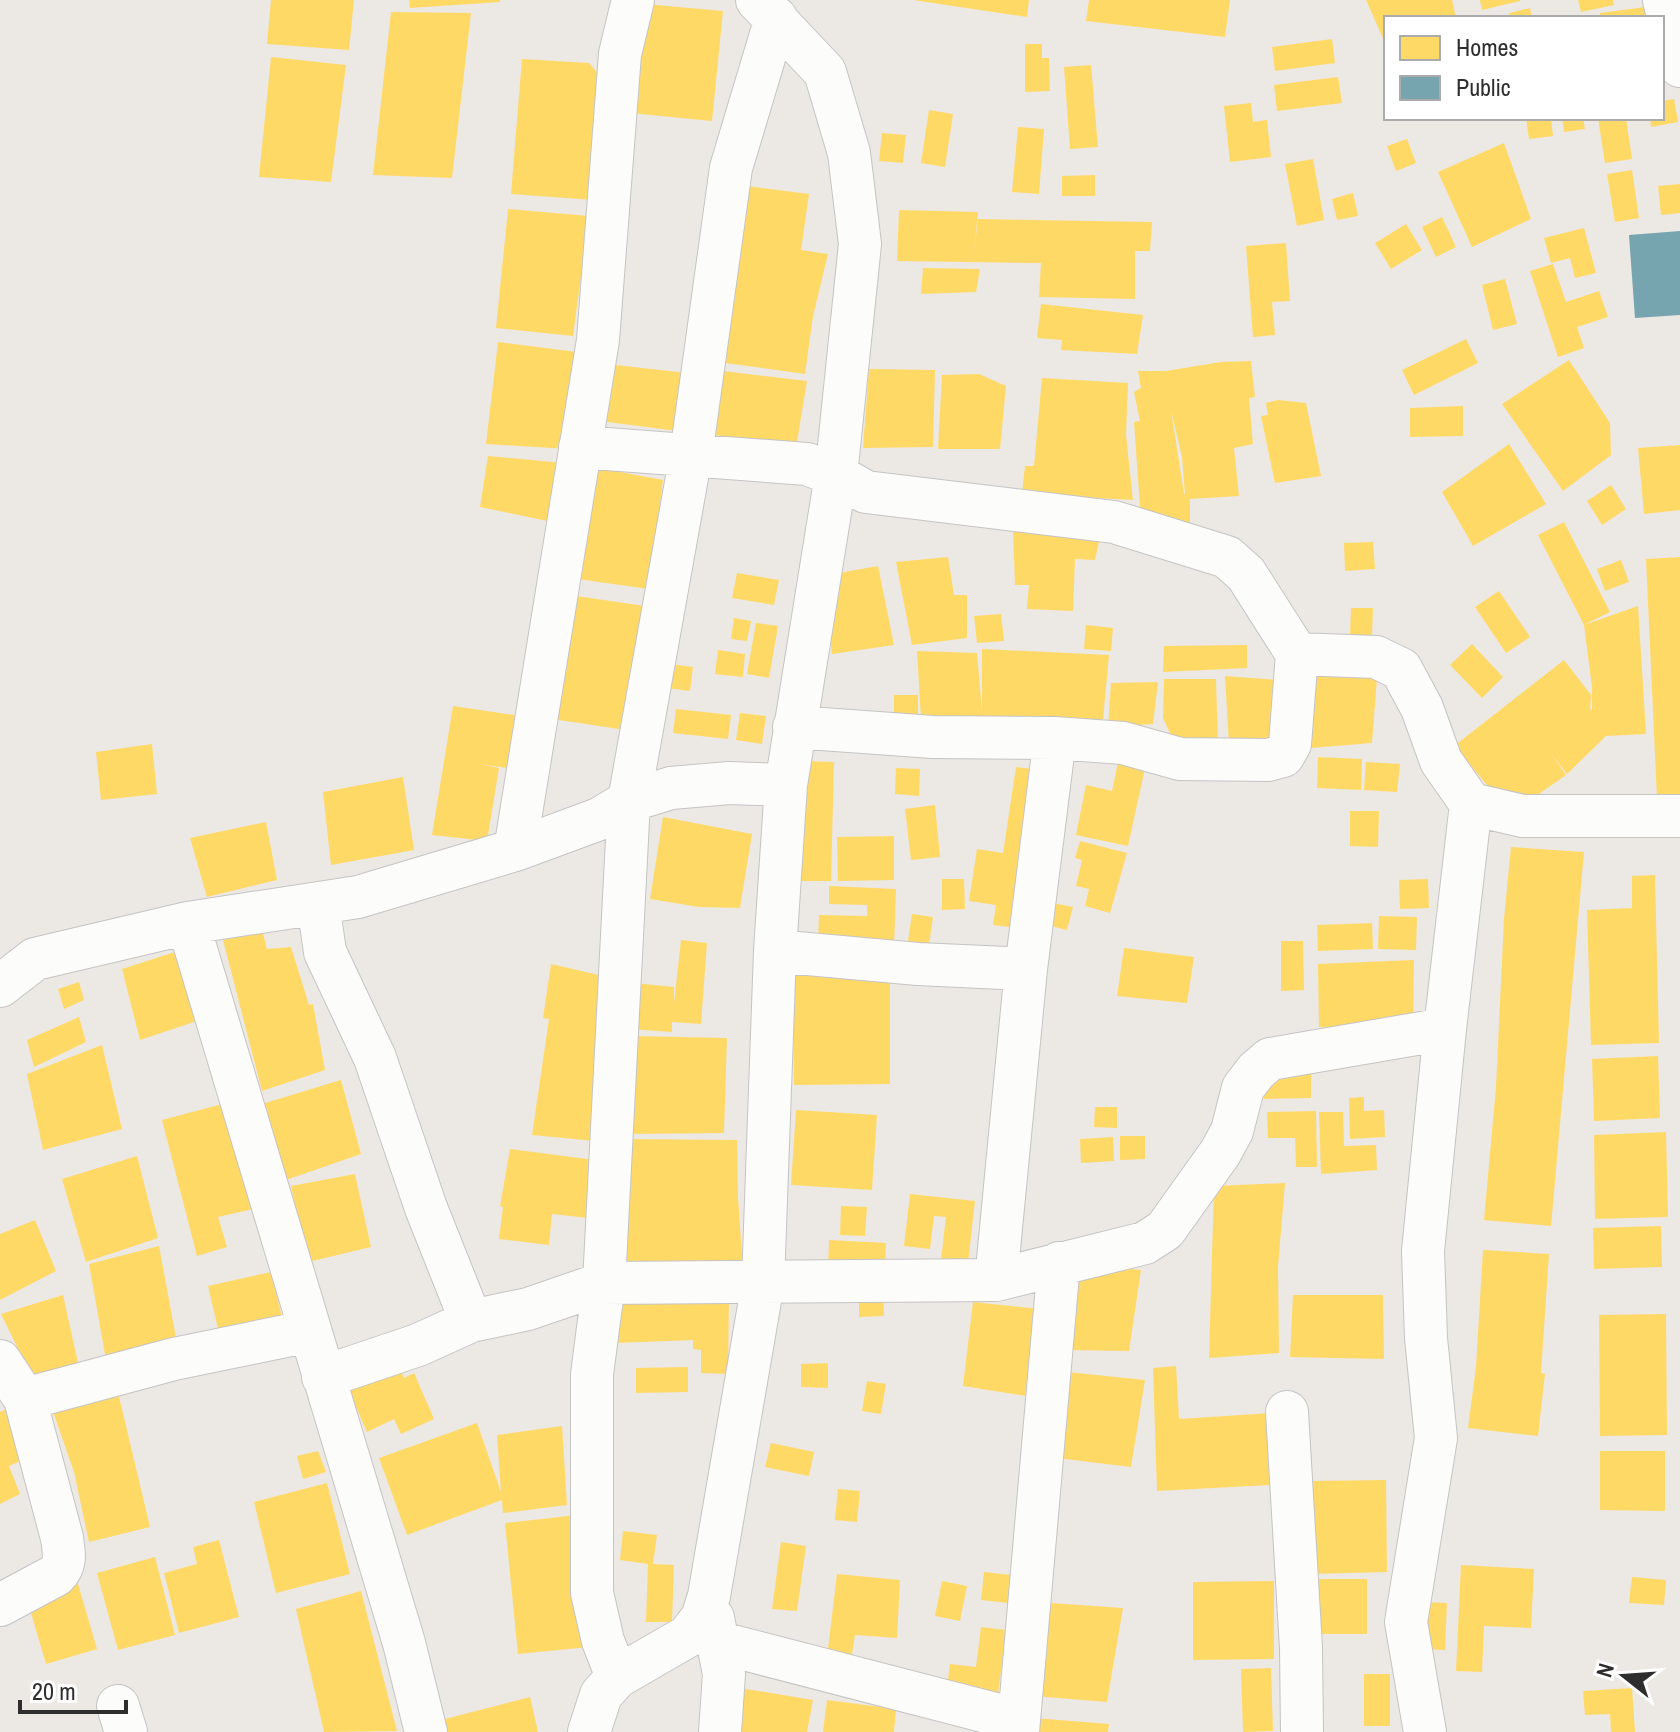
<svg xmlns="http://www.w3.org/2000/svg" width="1680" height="1732" font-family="'Archivo Narrow',sans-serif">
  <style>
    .homes { fill: #ffd966; fill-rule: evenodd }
    .public { fill: #76a5af }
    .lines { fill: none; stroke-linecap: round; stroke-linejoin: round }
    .street-casing { stroke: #c5c4c5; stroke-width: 44 }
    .street { stroke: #fcfcfb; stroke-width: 42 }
  </style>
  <rect width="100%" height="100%" fill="#ece8e4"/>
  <path class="homes" d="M271,0H354L349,50L267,44Z
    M409,0H500V2L410,8Z
    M913,0H1029L1027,17Z
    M1089,0H1230L1225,37L1086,21Z
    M1366,0H1452L1456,18H1386V45Z
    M1480,0H1520V1L1482,10Z
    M1578,0H1613L1614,5L1581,12Z
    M645,4L723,11L712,121L630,113Z
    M1653,6L1654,18H1600V13Z
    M1530,8L1532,18H1510L1509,13Z
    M391,12L471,13L452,178L373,175Z
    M1332,39L1335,63L1275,71L1272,47Z
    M1025,44H1042V58H1049L1050,91L1025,92Z
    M271,57L346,65L331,182L259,177Z
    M522,59L589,63L606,83L593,200L511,194Z
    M1091,65L1098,147L1070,149L1064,67Z
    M1338,77L1342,103L1277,111L1274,85Z
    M1674,99L1678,122L1651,127L1650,118H1662V101Z
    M1251,103L1253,122L1267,120L1271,157L1230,162L1224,106Z
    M929,110L953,114L945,167L921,163Z
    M1526,118H1551L1553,136L1529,139Z
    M1562,118H1583L1585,129L1564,132Z
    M1598,118H1626L1632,159L1605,163Z
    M1018,127L1044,129L1039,194L1012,192Z
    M882,133L906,135L903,163L879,161Z
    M1407,139L1416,163L1396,171L1387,146Z
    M1504,143L1531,219L1472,247L1438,172Z
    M1313,159L1324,220L1297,226L1285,164Z
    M1632,170L1639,218L1615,222L1607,174Z
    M1095,175V196H1062V176Z
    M1680,184V213L1661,215L1658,186Z
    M746,186L809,194L801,250L828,254L813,316L805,374L718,362Z
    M1353,193L1358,216L1337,220L1332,199Z
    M508,209L589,216L573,336L496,328Z
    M899,210L978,212L974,253L978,219L1152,222L1150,251H1135V299L1039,297L1041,263L897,261Z
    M1442,217L1456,247L1436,257L1422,227Z
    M1406,224L1422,250L1391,269L1375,243Z
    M1584,228L1596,273L1575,278L1570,258L1551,263L1544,238Z
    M1286,243L1290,301L1272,302L1275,335L1253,337L1246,246Z
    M1553,264L1566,302L1599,291L1608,317L1577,327L1584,348L1558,357L1530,271Z
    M923,268L980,269L976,292L921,294Z
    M1505,279L1517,324L1493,330L1482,285Z
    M1041,304L1143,315L1137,354L1061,350L1062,340L1037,338Z
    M1466,339L1478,363L1414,395L1402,370Z
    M498,342L585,353L568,449L486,444Z
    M1569,360L1610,423L1611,455L1563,491L1502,404Z
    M1251,361L1255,397L1249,398L1253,444L1234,448L1239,496L1190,499V525L1140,507L1134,422L1140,421L1134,392L1141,388L1138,371H1166L1221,362ZM1171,410L1182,457L1185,494H1184Z
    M607,364L687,373L677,431L600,421Z
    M869,369L935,370L933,447L863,448Z
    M723,371L807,381L796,448L709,434Z
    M979,374L1006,386L1000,449H938L942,375Z
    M1042,378L1128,383L1126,435L1133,500L1022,494L1025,466H1034Z
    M1278,400L1306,403L1321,476L1275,483L1261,416L1268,415L1266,403Z
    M1463,406V436L1410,437V408Z
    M1509,444L1546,504L1473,546L1442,492Z
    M1680,445V510L1644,514L1638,448Z
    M488,456L564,463L552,522L480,507Z
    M588,466L663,480L649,589L570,578Z
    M1611,485L1626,509L1602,525L1587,501Z
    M1564,522L1610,612L1584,625L1538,535Z
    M1013,528L1101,533L1095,560L1075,559L1073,611L1027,609L1029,585H1015Z
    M1373,542L1375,569L1345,571L1344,543Z
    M948,557L954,595H967V638L912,645L896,562Z
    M1680,557V796L1657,798L1646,559Z
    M1621,560L1629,582L1605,591L1597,569Z
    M878,566L894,645L832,654L825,583L833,574Z
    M737,573L779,580L774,605L732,598Z
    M1499,591L1530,637L1506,653L1475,607Z
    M569,595L645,606L626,730L552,719Z
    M1638,606L1646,734L1606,736L1567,774L1551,753L1566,775L1529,801L1498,798L1454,746L1564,660L1591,695L1590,710L1592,709V687L1584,625Z
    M1351,608H1373L1372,635H1350Z
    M1001,614L1004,641L977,643L974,616Z
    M734,618L751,621L747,641L731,639Z
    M756,623L778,626L769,678L747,674Z
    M1086,625L1113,628L1111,651L1084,649Z
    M1472,644L1503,677L1482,698L1450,665Z
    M1247,645V668L1163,672L1164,646Z
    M982,649L1109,655L1103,719L921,718L917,651L977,653L982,712Z
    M718,650L745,654L743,677L715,674Z
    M670,664L693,667L690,691L667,688Z
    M1307,675L1377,678L1372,743L1311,748Z
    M1225,676L1279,680L1272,746L1229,745Z
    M1164,679H1216L1218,747L1176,746L1163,718Z
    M1158,682L1153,724L1108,727L1111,683Z
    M894,695H918V718L894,717Z
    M453,706L521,716L513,769L480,764L499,768L487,841L432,835Z
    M676,709L731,715L728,739L673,733Z
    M740,713L766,716L762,744L736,740Z
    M152,744L157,794L101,800L96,752Z
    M1120,753L1147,759L1128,846L1076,835L1086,785L1112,791Z
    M1318,757L1362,759L1361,790L1317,788Z
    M805,761L834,762L831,881H801Z
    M1366,762L1400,764L1397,792L1364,790Z
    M1016,767L1040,770L1018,928L993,925L996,905L969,901L977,849L1003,853Z
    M896,768L920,769L919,796L895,794Z
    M403,777L414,850L331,865L323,792Z
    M935,805L940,857L911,860L905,809Z
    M1350,811H1379L1378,847L1350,846Z
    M663,817L752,834L740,908L699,907L650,899Z
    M266,822L277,880L207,897L190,838Z
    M894,836V880L838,881L837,837Z
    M1080,841L1127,853L1110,913L1085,906L1089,889L1076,886L1082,860L1075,858Z
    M1511,847L1584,852L1551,1226L1484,1220L1496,1087L1504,919Z
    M1655,875L1659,1043L1591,1045L1587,910L1632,908V876Z
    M942,879H964L965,909L942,910Z
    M1428,879L1429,908L1400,909L1399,880Z
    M829,886L896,889L894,947L818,944L819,915L867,916V905L829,904Z
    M1053,903L1073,907L1067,930L1047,925Z
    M912,914L933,917L928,951L907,948Z
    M1379,916L1417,917L1416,950L1378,949Z
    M1372,923L1373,949L1318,951L1317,925Z
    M262,929L267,949L291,947L309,1005L313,1004L325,1070L262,1091L223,940Z
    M681,940L707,943L701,1024L672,1022V1032L629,1029L634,983L674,987V1003Z
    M1281,941H1303L1304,990L1281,991Z
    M1124,948L1194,957L1187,1003L1117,996Z
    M181,950L200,1020L140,1040L122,969Z
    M1414,960L1413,1028L1319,1027L1318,964Z
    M551,964L612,978L595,1141L532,1135L549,1019L543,1018Z
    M890,969V1084L794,1085L793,970Z
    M79,982L84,1000L64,1009L58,989Z
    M79,1017L86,1042L34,1067L27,1040Z
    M633,1036L727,1038L724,1133L630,1134Z
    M102,1045L122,1129L43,1150L27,1074Z
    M1658,1056L1660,1118L1594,1121L1592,1059Z
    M1264,1072H1311V1098L1264,1099Z
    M341,1080L361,1154L286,1180L265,1103Z
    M1364,1097V1111L1384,1110L1385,1137L1350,1139L1349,1098Z
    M226,1103L253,1209L218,1217L227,1247L197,1256L162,1120Z
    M1095,1107H1117V1128L1094,1127Z
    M796,1110L877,1115L872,1190L791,1185Z
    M1316,1111L1317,1167H1296L1295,1138H1268L1267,1112Z
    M1319,1112H1343L1344,1146L1376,1145L1377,1170L1321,1174Z
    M1666,1132L1668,1217L1595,1219L1594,1135Z
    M1120,1136H1145V1159L1120,1160Z
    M1113,1137L1114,1161L1081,1163L1080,1139Z
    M622,1139L737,1140L738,1198L743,1269H617Z
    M510,1149L595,1160L588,1218L552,1214L549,1245L499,1239L503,1207L500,1206Z
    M137,1156L158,1238L86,1262L62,1179Z
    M355,1174L371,1247L308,1262L291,1186Z
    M1285,1183L1278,1267L1279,1353L1209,1358L1214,1186Z
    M910,1194L975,1201L968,1263L941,1260L946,1217L934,1216L930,1249L904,1246Z
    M841,1206L867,1207L865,1236L840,1235Z
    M35,1220L56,1271L0,1300V1234Z
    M1661,1226L1662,1267L1594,1269L1593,1228Z
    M829,1240L886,1243L885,1273L828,1270Z
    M159,1246L177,1343L106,1360L89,1264Z
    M1483,1250L1549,1254L1541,1373L1545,1374L1538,1436L1468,1428L1476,1367Z
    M1079,1264L1141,1270L1129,1351L1067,1350Z
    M271,1272L282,1317L219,1333L208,1286Z
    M617,1291L729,1295L728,1374L701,1373V1350L693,1349V1340L615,1343Z
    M859,1293H883L884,1316L859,1317Z
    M63,1295L78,1363L31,1375L1,1314Z
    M1293,1295H1383L1384,1359L1290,1357Z
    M973,1302L1039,1309L1033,1397L963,1386Z
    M1666,1314L1667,1435L1600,1436L1599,1315Z
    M397,1362L404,1378L414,1373L434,1419L401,1434L394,1419L367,1432L346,1384Z
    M828,1363V1388L801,1387V1364Z
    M1176,1366L1179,1419L1273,1413L1269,1485L1157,1491L1153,1368Z
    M688,1367V1392L636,1393V1368Z
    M1067,1372L1145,1380L1131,1467L1057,1458Z
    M867,1381L886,1384L881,1414L862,1411Z
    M117,1388L150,1527L89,1542L74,1472L51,1406Z
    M9,1408L30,1457L9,1466L20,1494L0,1504V1412Z
    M477,1423L501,1492L497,1435L562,1426L567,1505L503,1513L502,1500L407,1535L379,1458Z
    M771,1443L814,1452L809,1476L765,1467Z
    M318,1451L326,1472L303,1479L297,1456Z
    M1600,1451H1665V1511L1600,1510Z
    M1386,1480L1387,1572L1311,1574L1310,1481Z
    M327,1483L350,1574L276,1593L254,1502Z
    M838,1489L860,1491L857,1522L835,1520Z
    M577,1515L589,1647L518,1654L505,1523Z
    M623,1531L657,1535L653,1564L674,1565L672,1622H646L648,1564L620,1560Z
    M219,1540L239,1617L179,1633L164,1573L197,1564L193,1547Z
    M781,1542L806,1546L797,1611L772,1609Z
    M155,1557L175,1635L118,1650L97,1573Z
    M1461,1565L1534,1569L1531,1628L1484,1626L1482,1672L1456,1671Z
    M984,1572L1011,1575L1008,1603L981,1600Z
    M837,1574L900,1580L897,1638L855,1635L851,1660L827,1657Z
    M1632,1577L1666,1580L1664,1605L1629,1603Z
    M1313,1579H1367V1634H1314Z
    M942,1581L967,1586L960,1621L935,1616Z
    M1274,1581V1659L1193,1660V1582Z
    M78,1584L97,1649L46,1664L27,1599Z
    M361,1591L397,1731L324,1732L296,1609Z
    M1423,1602L1447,1603L1445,1650L1420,1649Z
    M1051,1603L1123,1608L1107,1702L1034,1696Z
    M981,1627L1006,1630L998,1694L947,1687L950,1664L976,1667Z
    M1271,1668L1273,1731L1243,1732L1241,1669Z
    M1364,1674H1390V1726H1364Z
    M740,1688L813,1700L807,1732H736Z
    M1632,1688L1635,1732H1611L1610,1714L1585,1715L1583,1691Z
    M530,1697L538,1732H448L445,1719Z
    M827,1700L896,1709L894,1732H823Z
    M1034,1718L1109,1724L1108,1732H1033Z"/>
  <path class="public" d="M1680,231V315L1635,318L1629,235Z"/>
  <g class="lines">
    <defs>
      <path id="street" d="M1664,0L1680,66
        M580,447L807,464L836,475L866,492L1114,522L1227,557L1246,574L1297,654L1376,657L1401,669L1422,708L1441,761L1471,804
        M794,727L933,737L1055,738L1123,743L1180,759L1268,760L1283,756L1290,744L1297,654
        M515,850L598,340L620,54L633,0
        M318,903L325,952L375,1058L426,1208L471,1321
        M188,923L404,1643L426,1732
        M775,951L918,964L1026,969
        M0,986L35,959L188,923L358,897L515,850L599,819L629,801L671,788L729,783L786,785
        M996,1280L1026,969L1055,738
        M0,1361L25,1399L174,1359L310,1331
        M323,1377L418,1345L471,1321L528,1309L604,1283L996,1280L1145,1243L1165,1230L1220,1153L1232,1131L1243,1088L1256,1071L1270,1059L1445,1029
        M1287,1412L1301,1648L1302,1732
        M0,1605L56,1575C67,1564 64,1553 62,1538L25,1399
        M713,1618L724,1674L720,1732
        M717,1642L1018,1720
        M617,1677L603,1641L592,1593V1374L604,1283L629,801L691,455L731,168L776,18
        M118,1706L126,1732
        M589,1732L601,1695L617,1677L688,1636L702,1618L709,1596L763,1283L775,951L786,785L836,475L860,244L849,153L825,72L757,0
        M1018,1732L1059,1263
        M1425,1732L1406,1622L1436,1438L1426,1338L1423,1251L1445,1029L1471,804L1523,816H1680"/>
    </defs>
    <use href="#street" class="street-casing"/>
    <use href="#street" class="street"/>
  </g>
  <rect x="1384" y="16" width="280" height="104" fill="#ffffff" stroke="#ababab" stroke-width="2"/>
  <rect x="1400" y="36" width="40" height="24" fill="#ffd966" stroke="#ababab" stroke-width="2"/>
  <text x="1456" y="56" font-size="24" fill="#2e2e2e">Homes</text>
  <rect x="1400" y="76" width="40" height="24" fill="#76a5af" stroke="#ababab" stroke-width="2"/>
  <text x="1456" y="96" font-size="24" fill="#2e2e2e">Public</text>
  <g transform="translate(1624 1676) rotate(287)" stroke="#ffffff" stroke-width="6" paint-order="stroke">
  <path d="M0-6L14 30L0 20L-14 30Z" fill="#2e2e2e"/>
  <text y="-12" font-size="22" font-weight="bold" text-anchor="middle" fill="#2e2e2e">N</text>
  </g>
  <path d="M20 1700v12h106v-12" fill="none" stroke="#2e2e2e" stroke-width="4"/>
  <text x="32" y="1700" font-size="24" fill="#2e2e2e" stroke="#ffffff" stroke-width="6" paint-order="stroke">20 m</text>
</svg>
